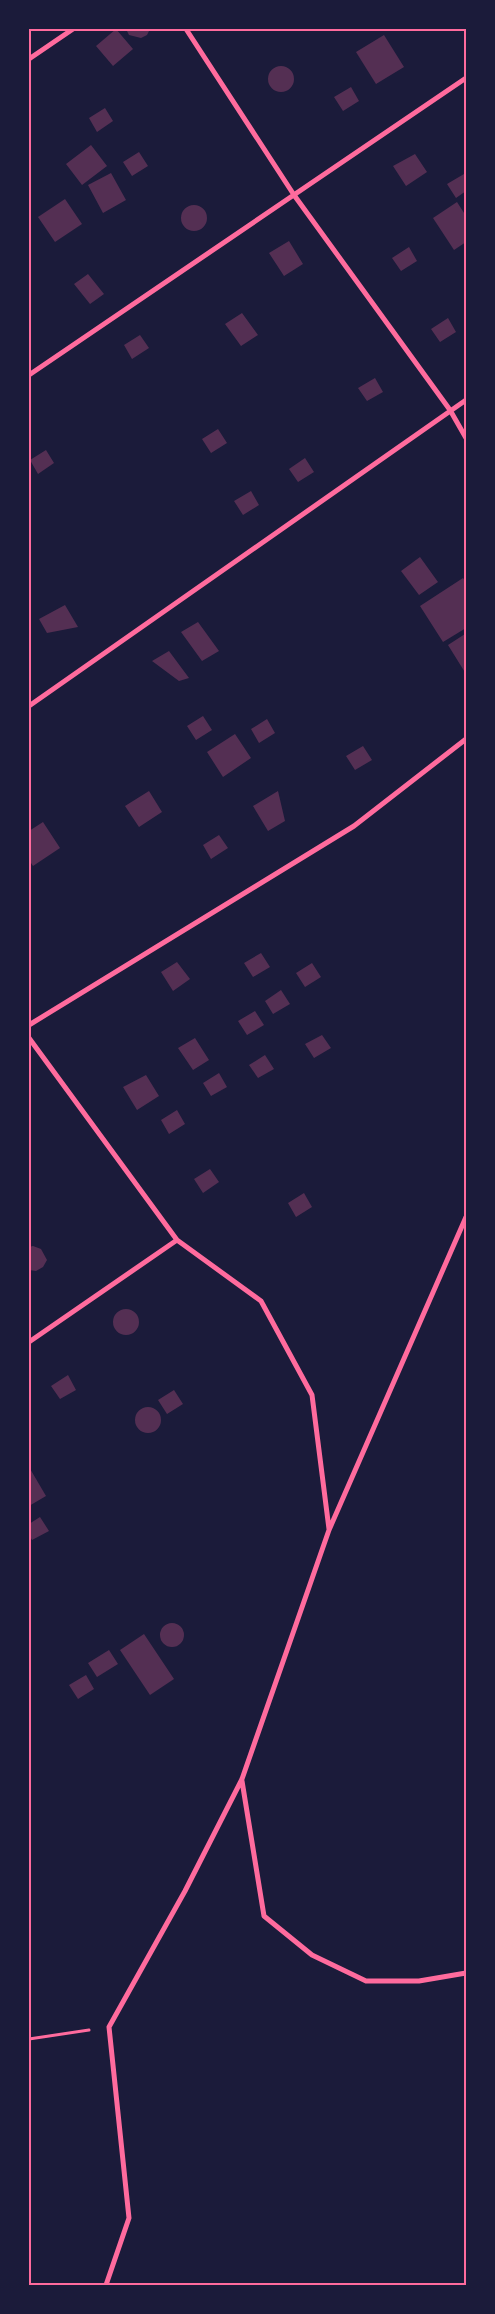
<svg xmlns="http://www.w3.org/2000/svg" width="495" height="2314" font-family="'Golos Text',sans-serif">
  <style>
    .building { fill: #542f53 }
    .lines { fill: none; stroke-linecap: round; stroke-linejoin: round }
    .path { stroke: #ff6b9d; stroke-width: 3 }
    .minor { stroke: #ff6b9d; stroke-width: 5 }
    .neatline { fill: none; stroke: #ff6b9d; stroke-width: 2 }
  </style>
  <rect width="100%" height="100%" fill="#1b1b3a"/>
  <path class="building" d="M116,29L133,49L113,66L96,46Z
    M126,29H150L147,35L141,38L129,35Z
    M384,35L404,67L376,84L356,52Z
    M268 79a13 13 0 1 1 26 0a13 13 0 1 1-26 0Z
    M351,87L359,101L343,111L334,97Z
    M105,108L113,121L97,132L89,118Z
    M91,145L107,166L82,185L66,164Z
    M139,152L148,166L132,176L123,162Z
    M415,154L427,172L406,186L393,166Z
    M111,173L126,200L103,213L88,185Z
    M464,174L466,178V191L456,198L447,184Z
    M65,199L82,224L55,242L38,217Z
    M457,202L466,216V242L454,250L433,218Z
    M181 218a13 13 0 1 1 26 0a13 13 0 1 1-26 0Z
    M289,241L303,264L284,276L269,253Z
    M409,247L417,261L401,271L392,258Z
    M88,274L104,294L90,304L74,284Z
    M242,313L258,335L241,346L225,324Z
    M448,318L456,332L440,342L431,329Z
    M140,335L149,348L132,359L124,345Z
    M375,378L383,392L367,401L358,388Z
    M218,429L227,443L211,453L202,439Z
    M46,450L54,463L38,474L30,460Z
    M305,458L314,472L298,482L289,469Z
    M251,491L259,505L243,515L234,501Z
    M420,557L438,582L419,595L401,571Z
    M463,578L466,582V628L443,642L420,606Z
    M65,605L78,627L47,633L39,619Z
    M198,622L219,651L202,661L181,632Z
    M465,634L466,637V674L448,645Z
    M169,651L189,678L179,681L152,661Z
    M203,716L212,730L196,740L187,726Z
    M267,719L275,733L259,743L251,729Z
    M235,734L251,758L223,777L207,752Z
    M363,746L372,760L355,770L346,756Z
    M149,791L162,812L139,827L125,806Z
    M278,791L285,821L268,831L253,806Z
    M43,822L60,848L33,866L29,860V831Z
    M219,835L228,848L211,859L203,845Z
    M261,953L270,967L253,977L244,963Z
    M177,962L190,979L173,991L161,972Z
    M312,963L321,977L305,987L296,973Z
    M281,990L290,1004L273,1014L265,1001Z
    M255,1011L264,1025L247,1035L238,1021Z
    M322,1035L331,1048L314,1058L305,1044Z
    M195,1038L209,1060L193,1070L178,1048Z
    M265,1055L274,1069L258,1078L249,1065Z
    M219,1073L227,1087L211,1096L203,1083Z
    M146,1075L159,1096L137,1110L123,1087Z
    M177,1110L185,1124L169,1134L161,1120Z
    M210,1169L219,1182L203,1193L194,1179Z
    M304,1193L312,1207L296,1217L288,1203Z
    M33,1246L41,1249L47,1260L43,1267L36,1271L29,1270V1247Z
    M113 1322a13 13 0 1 1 26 0a13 13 0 1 1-26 0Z
    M68,1375L76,1390L60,1399L51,1386Z
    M174,1390L183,1404L167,1414L158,1400Z
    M135 1420a13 13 0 1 1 26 0a13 13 0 1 1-26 0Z
    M29,1467L46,1496L29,1506Z
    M40,1517L49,1531L32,1540L29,1535V1524Z
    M160 1635a12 12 0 1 1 24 0a12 12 0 1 1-24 0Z
    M144,1634L174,1679L150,1695L120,1650Z
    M109,1650L118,1664L97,1677L88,1663Z
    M86,1675L94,1689L78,1699L69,1685Z"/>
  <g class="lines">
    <path class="path" d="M29,2039L89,2030"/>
    <path class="minor" d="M186,29L294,195L450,410L466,438
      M29,59L73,29
      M29,375L466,78
      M29,706L466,400
      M29,1025L354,826L466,739
      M29,1038L177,1240L261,1301L312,1395L329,1529
      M29,1342L177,1240
      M242,1781L264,1916L312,1955L366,1981H419L466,1973
      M106,2285L129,2218L109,2027L185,1891L242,1779L329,1530L466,1217"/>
  </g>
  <rect width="495" height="2314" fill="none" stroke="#1b1b3a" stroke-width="60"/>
  <rect x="30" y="30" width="435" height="2254" class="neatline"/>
</svg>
